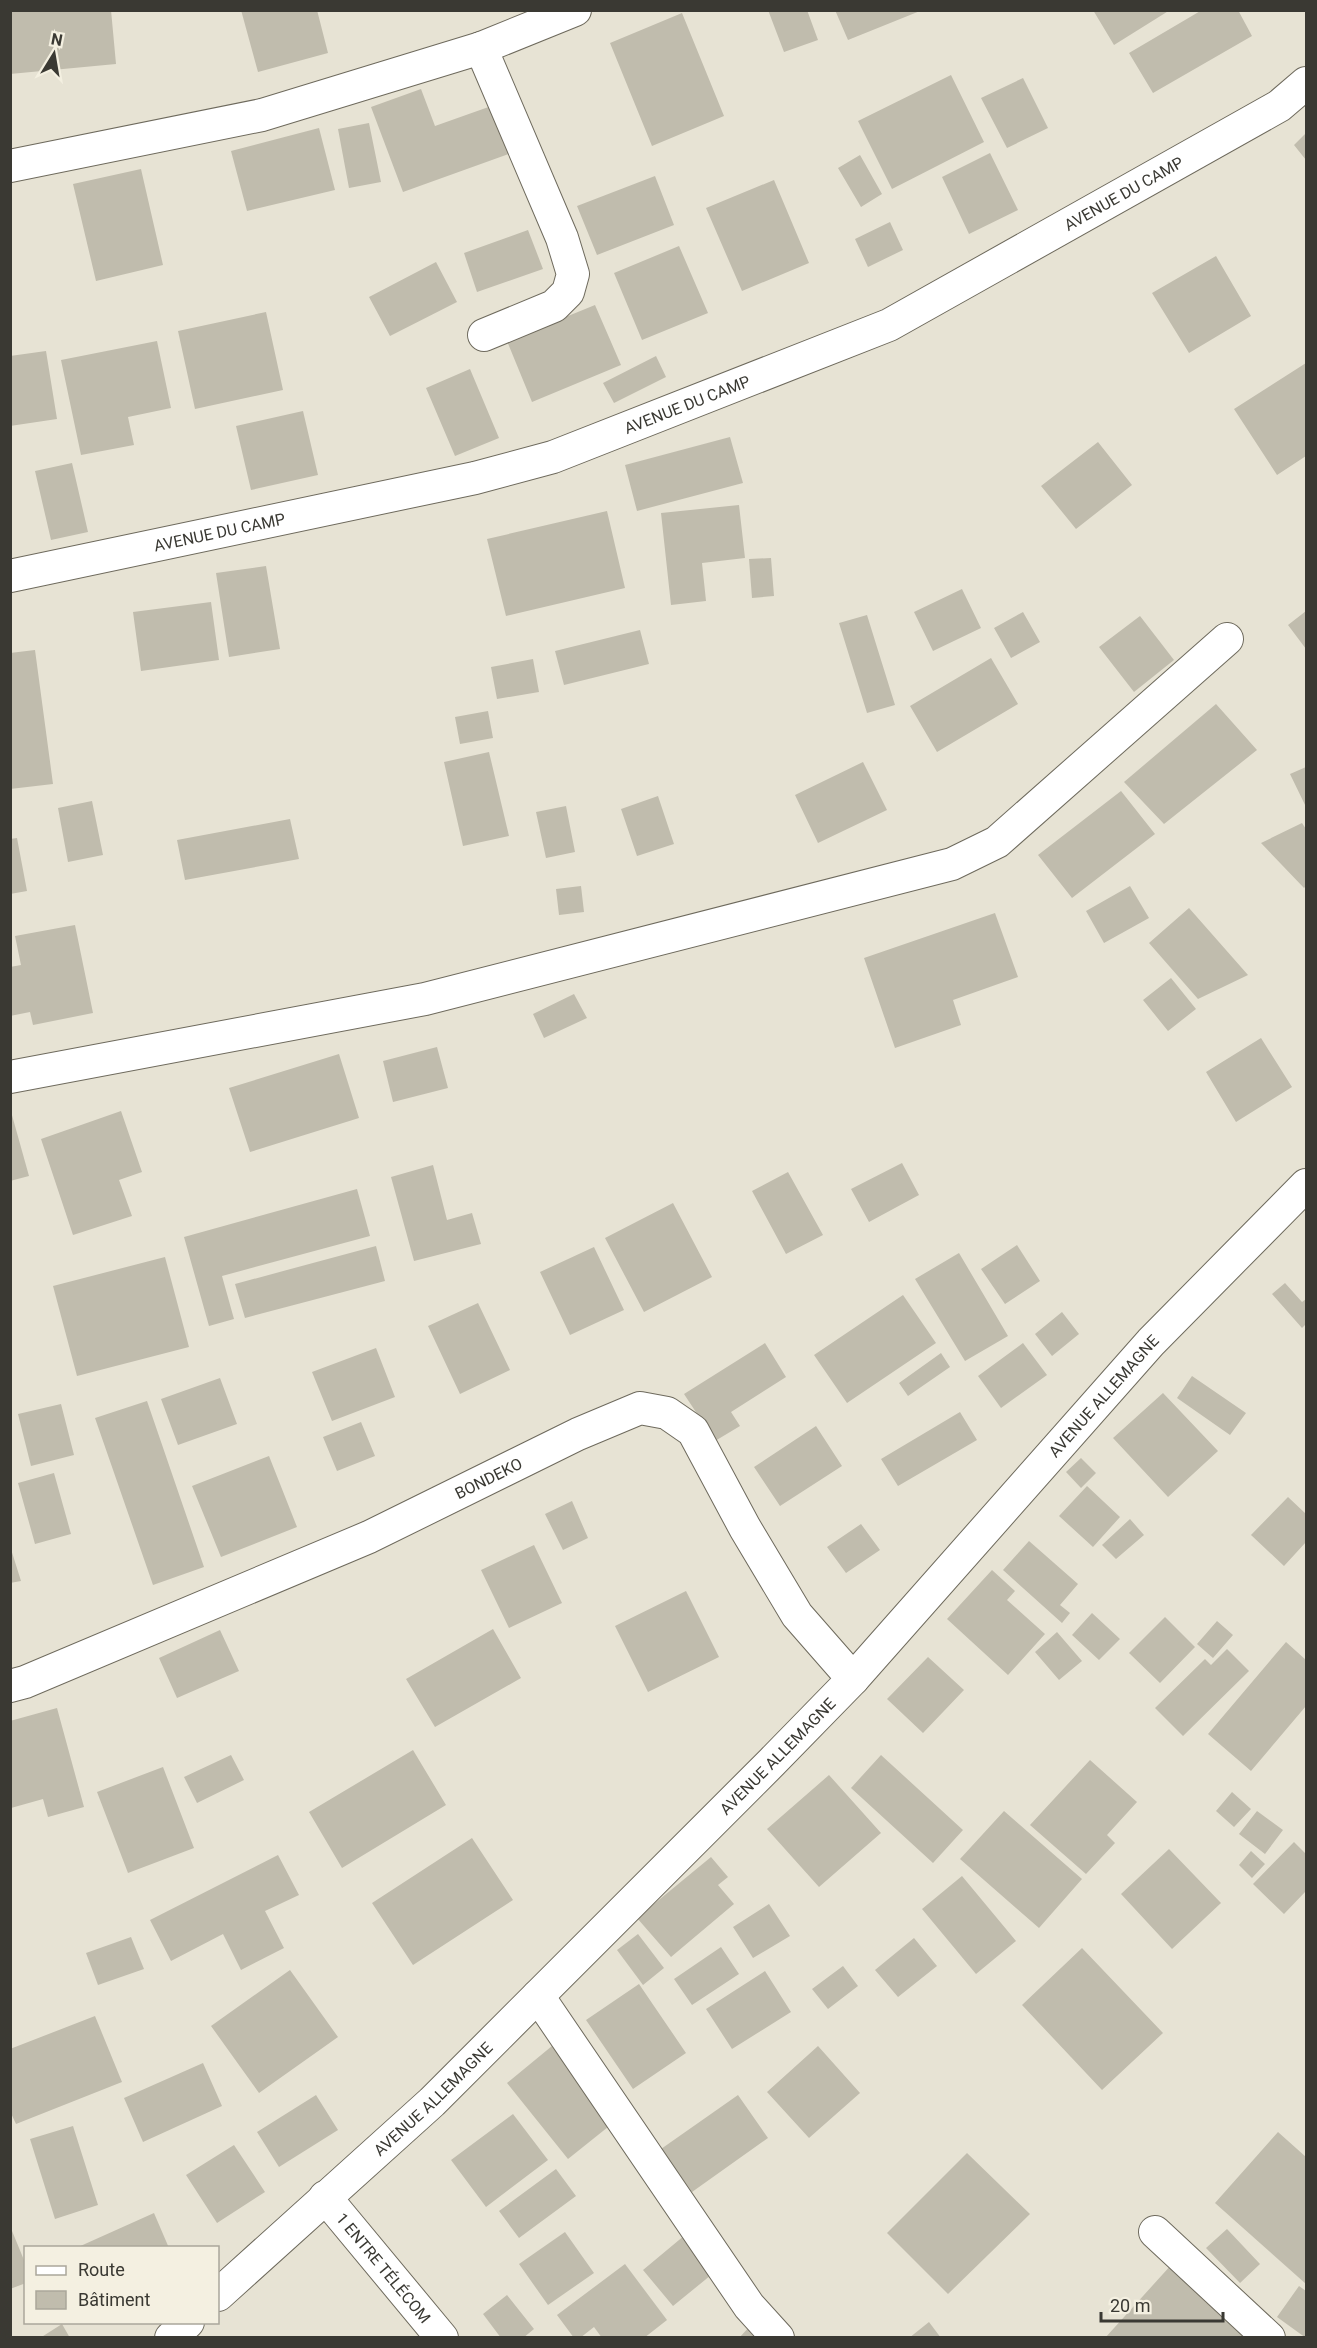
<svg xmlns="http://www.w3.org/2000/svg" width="1317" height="2348" font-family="Roboto,sans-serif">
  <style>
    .building { fill: #c0bcad }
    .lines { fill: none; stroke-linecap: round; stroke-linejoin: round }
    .minor-casing { stroke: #6e6a5d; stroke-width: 34 }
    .minor { stroke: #fff; stroke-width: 32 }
    .labels { text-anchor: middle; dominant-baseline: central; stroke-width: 5; stroke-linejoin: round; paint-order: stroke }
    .street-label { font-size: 16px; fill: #3a3933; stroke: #f4f0e1 }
  </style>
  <rect width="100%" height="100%" fill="#e7e3d4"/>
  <path class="building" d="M10,10H111L116,64L10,74Z
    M241,10H317L328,53L258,72Z
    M768,10H807L818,40L784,52Z
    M835,10H920V11L848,40Z
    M1093,10H1170L1114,45Z
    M1202,10H1238L1252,36L1153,93L1129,53Z
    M682,13L724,116L652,146L610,43Z
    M951,75L984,142L892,189L858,121Z
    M1023,78L1048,128L1007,148L981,98Z
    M421,89L435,126L497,104L514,152L403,192L371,107Z
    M369,123L381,182L349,188L338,129Z
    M319,128L335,190L247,211L231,151Z
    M1306,133V160L1294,145Z
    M990,153L1018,210L969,234L942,177Z
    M860,155L882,194L861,207L838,168Z
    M141,169L163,265L96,281L73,184Z
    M655,176L674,225L597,255L577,206Z
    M774,180L809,263L742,291L706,208Z
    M890,222L903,250L868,267L855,239Z
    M528,230L543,269L477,292L464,253Z
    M679,246L708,313L642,340L614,273Z
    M1216,256L1251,316L1189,353L1152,293Z
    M436,262L457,302L390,336L369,297Z
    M595,305L621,365L532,402L507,341Z
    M266,312L283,390L195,409L178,331Z
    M157,341L171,408L128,417L134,445L81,455L61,360Z
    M46,351L57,419L10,426V356Z
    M656,356L666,377L614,403L603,383Z
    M1306,363V456L1277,475L1234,409Z
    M470,369L499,438L455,456L426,388Z
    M303,411L318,475L251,490L236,426Z
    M730,437L743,483L637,511L625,465Z
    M1098,442L1132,485L1076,529L1041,486Z
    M72,463L88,532L51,540L35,471Z
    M739,505L745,558L702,563L706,601L671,605L661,513Z
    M607,511L625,588L506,616L487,539Z
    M771,558L774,596L752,598L749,559Z
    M266,566L280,649L229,657L216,573Z
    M962,589L981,628L933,651L914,612Z
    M211,602L219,660L141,671L133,612Z
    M1306,611V649L1288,625Z
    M1023,612L1040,642L1011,658L994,628Z
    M867,615L895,705L867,713L839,623Z
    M1140,616L1174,660L1134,692L1099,647Z
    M640,630L649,664L564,685L555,651Z
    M35,650L53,784L10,789V653Z
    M991,658L1018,704L937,752L910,706Z
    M533,659L539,692L497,699L491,667Z
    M1216,704L1257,750L1164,824L1124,782Z
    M488,711L493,738L460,744L455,717Z
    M489,752L509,836L463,846L444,762Z
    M863,762L887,810L818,843L795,795Z
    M1306,767V807L1290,774Z
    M1121,791L1155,834L1072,898L1038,855Z
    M658,796L674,844L637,856L621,809Z
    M92,801L103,855L68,862L58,808Z
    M566,806L575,852L546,858L536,812Z
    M290,819L299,859L185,880L177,840Z
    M1302,823L1306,829V886L1304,888L1261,843Z
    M17,838L27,891L10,894V839Z
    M581,886L584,912L559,915L556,889Z
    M1130,886L1149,918L1104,943L1086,911Z
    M1189,908L1248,975L1198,999L1149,943Z
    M995,913L1018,977L953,1000L961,1025L895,1048L864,958Z
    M75,925L93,1013L33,1025L30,1012L10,1016V967L21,965L15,936Z
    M1171,978L1196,1009L1168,1031L1143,1000Z
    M574,994L587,1018L544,1038L533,1014Z
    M1261,1038L1292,1087L1236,1122L1206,1072Z
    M437,1047L448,1088L393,1102L383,1061Z
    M339,1054L359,1118L250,1152L229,1088Z
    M10,1108L29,1176L10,1181Z
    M121,1111L142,1172L119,1180L132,1216L73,1235L41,1139Z
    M902,1163L919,1195L869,1222L851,1189Z
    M433,1165L447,1220L472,1213L481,1244L414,1261L391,1177Z
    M788,1172L823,1235L786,1254L752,1191Z
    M357,1189L370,1236L222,1276L234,1319L209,1326L184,1237Z
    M673,1203L712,1277L644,1312L605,1238Z
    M1017,1245L1040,1281L1005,1304L981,1269Z
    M376,1246L385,1281L245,1318L235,1284Z
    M594,1247L624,1310L570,1335L540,1272Z
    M959,1253L1008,1336L965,1361L915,1279Z
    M165,1257L189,1347L77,1376L53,1286Z
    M1285,1283L1302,1302L1306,1299V1324L1302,1328L1272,1294Z
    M903,1295L936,1343L847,1403L814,1355Z
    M478,1303L510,1370L460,1394L428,1326Z
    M1062,1312L1079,1334L1052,1356L1035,1334Z
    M765,1343L786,1377L731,1412L740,1426L715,1441L684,1394Z
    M1023,1343L1047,1375L1001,1408L978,1376Z
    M376,1348L395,1397L332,1421L312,1372Z
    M941,1353L950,1367L908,1396L899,1383Z
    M1192,1376L1246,1413L1230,1435L1177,1398Z
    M220,1378L237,1424L178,1445L161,1399Z
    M1163,1393L1218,1451L1168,1497L1113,1438Z
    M147,1401L204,1567L153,1585L95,1418Z
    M61,1404L74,1455L31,1466L18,1414Z
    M960,1412L977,1440L898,1486L881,1459Z
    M361,1422L375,1456L337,1471L323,1437Z
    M816,1426L842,1466L780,1506L754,1467Z
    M269,1456L297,1527L221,1557L192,1486Z
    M1081,1458L1096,1473L1081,1488L1066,1472Z
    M54,1473L71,1534L35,1544L18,1483Z
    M1087,1486L1120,1517L1093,1547L1059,1516Z
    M1288,1497L1306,1514V1542L1284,1566L1251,1535Z
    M572,1501L588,1538L563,1550L545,1514Z
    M1130,1519L1144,1535L1116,1559L1102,1545Z
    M861,1524L880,1550L846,1573L827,1547Z
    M1029,1541L1078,1584L1060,1605L1070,1613L1062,1623L1003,1570Z
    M534,1545L562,1603L509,1628L481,1570Z
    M10,1546L21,1581L10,1583Z
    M992,1570L1015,1591L1007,1600L1045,1634L1008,1675L947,1619Z
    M686,1591L719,1657L648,1692L615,1626Z
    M1092,1613L1120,1639L1099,1660L1072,1635Z
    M1165,1617L1195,1647L1160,1683L1129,1653Z
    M1217,1621L1233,1635L1213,1658L1197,1644Z
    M493,1629L521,1678L435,1727L406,1679Z
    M220,1630L239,1671L177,1698L159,1658Z
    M1057,1632L1082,1661L1059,1680L1035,1652Z
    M1286,1642L1306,1660V1706L1251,1771L1208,1734Z
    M1227,1649L1249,1671L1183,1736L1155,1708L1205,1659L1211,1665Z
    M928,1657L964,1690L923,1733L887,1699Z
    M57,1708L84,1807L48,1817L43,1799L11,1808L10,1721Z
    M413,1750L446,1805L342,1868L309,1812Z
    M231,1755L244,1780L197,1803L184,1777Z
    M881,1755L963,1830L933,1863L851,1788Z
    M1090,1760L1137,1802L1107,1835L1115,1843L1086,1874L1030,1825Z
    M163,1767L194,1848L128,1873L97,1792Z
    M829,1775L881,1833L819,1887L767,1829Z
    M1232,1792L1251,1809L1234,1827L1216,1811Z
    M1004,1811L1082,1879L1039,1928L960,1859Z
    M1257,1811L1283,1830L1265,1854L1239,1834Z
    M472,1838L513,1900L413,1965L372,1903Z
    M1294,1842L1306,1854V1891L1284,1914L1253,1884Z
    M1169,1849L1221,1903L1172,1949L1121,1894Z
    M1251,1851L1265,1864L1252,1878L1239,1865Z
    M278,1855L299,1895L265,1911L284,1948L241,1970L223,1934L171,1961L150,1920Z
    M711,1857L728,1877L718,1885L734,1904L671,1957L637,1918Z
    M962,1876L1016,1941L976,1974L922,1909Z
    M769,1904L790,1936L753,1958L733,1927Z
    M638,1934L664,1968L643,1985L617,1950Z
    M131,1937L144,1969L98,1985L86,1953Z
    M914,1938L937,1966L898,1997L875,1970Z
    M721,1947L739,1974L692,2005L674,1979Z
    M1082,1948L1163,2033L1102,2090L1022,2005Z
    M843,1966L858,1986L828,2009L812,1989Z
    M290,1970L338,2037L259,2093L211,2026Z
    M765,1971L791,2012L732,2049L706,2009Z
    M639,1984L686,2053L633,2089L586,2020Z
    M95,2016L122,2082L16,2124L10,2111V2049Z
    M552,2046L613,2123L568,2159L507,2083Z
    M818,2046L860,2093L809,2138L767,2092Z
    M203,2063L222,2106L143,2142L124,2098Z
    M316,2095L338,2130L279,2167L257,2132Z
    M738,2095L768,2138L692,2192L661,2149Z
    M513,2114L548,2160L486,2207L451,2160Z
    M73,2126L98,2205L55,2219L30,2139Z
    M1278,2132L1306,2157V2284L1215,2203Z
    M234,2145L265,2192L217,2223L186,2175Z
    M967,2153L1030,2214L948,2294L887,2233Z
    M556,2169L576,2196L519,2238L499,2211Z
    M154,2213L169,2248H76Z
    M10,2226L26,2265V2283L10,2289Z
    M1227,2229L1260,2264L1240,2283L1206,2248Z
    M565,2232L594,2273L548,2305L519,2264Z
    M685,2235L716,2271L673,2306L643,2270Z
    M625,2264L667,2320L644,2338H602L594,2327L580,2338H574L557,2315Z
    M1172,2264L1249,2338H1105Z
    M1299,2286L1306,2291V2338L1277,2317Z
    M507,2295L534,2329L523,2338H501L483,2314Z
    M929,2322L941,2338H909Z
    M62,2324L70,2338H40Z
    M751,2325L764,2338H739Z"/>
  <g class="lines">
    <defs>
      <g id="minor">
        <path d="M481,48L562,238L573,274L568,292L554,306L484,335"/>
        <path d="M10,166L262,115L481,48L575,10"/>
        <path id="s1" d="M10,576L475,478L553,457L889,325L1279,106L1306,83"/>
        <path d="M10,1077L425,999L952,864L997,842L1227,639"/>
        <path id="s2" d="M10,1686L25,1682L369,1537L578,1434L640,1408L667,1413L693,1431L745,1528L797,1615L853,1679"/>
        <path d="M538,1996L749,2306L778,2338"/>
        <path id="s3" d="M325,2197L442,2338"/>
        <path d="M1155,2232L1269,2338"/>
        <path id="s4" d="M218,2295L432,2102L772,1762L853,1679L1151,1342L1306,1185"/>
        <path d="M171,2338L188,2322"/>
      </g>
    </defs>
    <use href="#minor" class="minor-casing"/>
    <use href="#minor" class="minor"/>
  </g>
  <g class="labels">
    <g class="street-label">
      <text stroke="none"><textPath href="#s1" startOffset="1186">AVENUE DU CAMP</textPath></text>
      <text stroke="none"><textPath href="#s1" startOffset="700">AVENUE DU CAMP</textPath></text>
      <text stroke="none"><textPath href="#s1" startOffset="214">AVENUE DU CAMP</textPath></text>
      <text stroke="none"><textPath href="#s4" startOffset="1263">AVENUE ALLEMAGNE</textPath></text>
      <text stroke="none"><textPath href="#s2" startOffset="522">BONDEKO</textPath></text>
      <text stroke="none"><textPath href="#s4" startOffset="777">AVENUE ALLEMAGNE</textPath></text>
      <text stroke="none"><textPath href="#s4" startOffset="291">AVENUE ALLEMAGNE</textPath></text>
      <text stroke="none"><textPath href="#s3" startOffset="92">1 ENTRE TÉLÉCOM</textPath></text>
    </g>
  </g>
  <rect width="1317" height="2348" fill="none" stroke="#3a3933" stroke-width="24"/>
  <rect x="24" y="2246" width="195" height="78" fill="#f4f0e1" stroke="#aaa79b" stroke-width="1.5"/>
  <rect x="36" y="2266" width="30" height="9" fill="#ffffff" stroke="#aaa79b" stroke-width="1.5"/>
  <text x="78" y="2276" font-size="18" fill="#3a3933">Route</text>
  <rect x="36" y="2291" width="30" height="18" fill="#c0bcad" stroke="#aaa79b" stroke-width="1.5"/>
  <text x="78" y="2306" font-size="18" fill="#3a3933">Bâtiment</text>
  <g transform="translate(54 54) rotate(11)" stroke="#f4f0e1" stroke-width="4.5" paint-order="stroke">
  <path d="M0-4.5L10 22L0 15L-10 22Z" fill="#3a3933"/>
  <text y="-9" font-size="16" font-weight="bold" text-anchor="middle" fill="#3a3933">N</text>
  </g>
  <path d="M1101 2312v9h122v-9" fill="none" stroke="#3a3933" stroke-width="3"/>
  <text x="1110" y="2312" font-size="18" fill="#3a3933" stroke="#f4f0e1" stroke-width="4.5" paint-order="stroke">20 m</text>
</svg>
